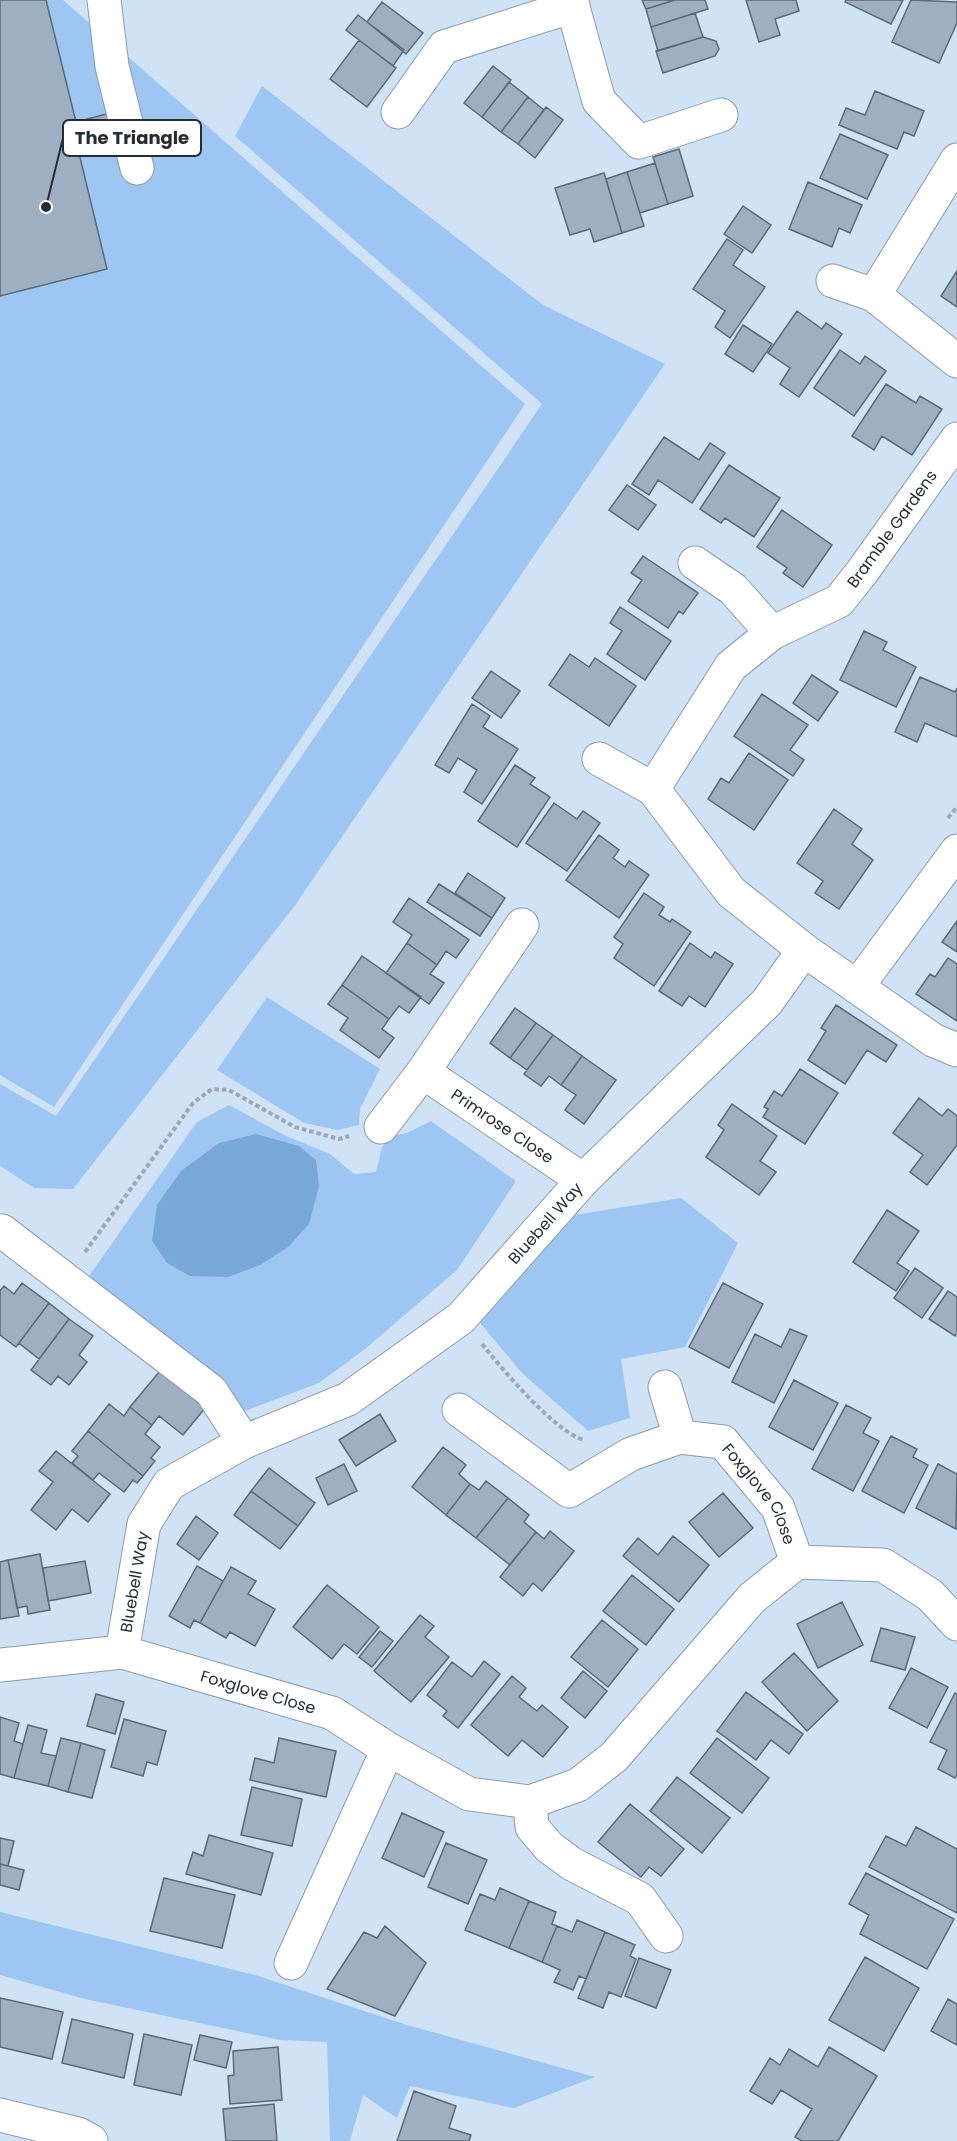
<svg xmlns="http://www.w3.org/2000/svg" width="957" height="2141" font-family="Poppins,sans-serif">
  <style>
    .green { fill: #9dc7f2 }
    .water { fill: #79a7d6 }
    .building { fill: #9dafc1; stroke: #5a6a7b; stroke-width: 1.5 }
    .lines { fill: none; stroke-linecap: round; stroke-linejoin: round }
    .minor-casing { stroke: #8a9bad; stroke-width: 35 }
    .path { stroke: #9aa8b9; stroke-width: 4; stroke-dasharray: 4.5 3; stroke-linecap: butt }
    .minor { stroke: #fff; stroke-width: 33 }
    .labels { text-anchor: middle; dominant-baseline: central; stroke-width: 4.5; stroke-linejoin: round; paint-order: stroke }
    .street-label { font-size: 16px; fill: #252c34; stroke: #fff }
    .leader { fill: none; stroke: #252c34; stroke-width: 2 }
    .callout-dot { fill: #252c34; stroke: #fff; stroke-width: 2 }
    .callout { fill: #fff; stroke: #252c34; stroke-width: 2 }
    .callout-label { font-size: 18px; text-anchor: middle; font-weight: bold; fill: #252c34 }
  </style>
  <rect width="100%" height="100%" fill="#d0e2f6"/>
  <path class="green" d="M0,0H63L525,404L54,1107L0,1075Z
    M262,86L543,305L665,364L296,904L73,1189L34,1188L0,1166V1084L56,1116L542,404L235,136Z
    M267,997L380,1069L360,1109L359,1125L338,1130L304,1123L217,1070Z
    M229,1105L284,1135L330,1154L354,1174L376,1172L382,1147L392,1136L407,1133L431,1121L516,1181L457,1270L365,1349L319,1383L245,1411L222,1381L89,1276L197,1122Z
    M681,1198L738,1243L685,1347L621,1359L630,1418L588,1431L522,1373L480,1323L574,1215Z
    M0,1912L255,1975L407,2025L595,2077L514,2108L410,2086L397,2118L363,2095L350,2141H330L327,2042L280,2040L85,1999L0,1975Z"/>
  <path class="water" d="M256,1134L299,1146L316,1160L319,1186L309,1224L288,1247L260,1265L228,1277L190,1276L167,1263L152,1241L157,1205L181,1171L219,1143Z"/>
  <path class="building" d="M0,0H46L76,122L107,114L113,136L77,145L107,269L0,296Z
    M642,0H675L646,9Z
    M675,0H705L708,9L651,27L646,9Z
    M746,0H796L799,11L775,19L780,35L759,42Z
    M846,0H903L891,24L845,2Z
    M911,0L957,2V23L939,63L892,42Z
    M382,2L423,33L406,54L367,22Z
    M695,13L703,37L658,51L651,27Z
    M358,15L404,50L393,66L346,30Z
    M703,37L716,41L719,49L715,56L663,73L656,51Z
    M359,40L396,68L367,107L330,79Z
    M493,66L511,80L482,117L464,103Z
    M509,82L528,97L501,132L482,117Z
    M875,91L924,111L914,136L904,132L897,149L839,125L846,108L865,115Z
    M528,97L544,110L518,144L501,132Z
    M546,107L563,120L535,158L518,144Z
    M840,134L888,155L867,199L820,178Z
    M679,149L693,196L668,204L653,157Z
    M655,163L668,204L640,213L627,172Z
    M627,172L644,226L622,233L606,179Z
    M604,173L622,233L594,242L590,229L570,235L555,188Z
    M808,182L862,205L850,233L839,228L832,247L789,229Z
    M743,206L771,225L752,253L724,234Z
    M727,239L743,250L733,265L765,287L730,338L715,327L725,311L693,289Z
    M957,271V307L941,296Z
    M797,311L822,329L826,323L842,334L799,397L780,384L790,368L768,353Z
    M743,325L772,344L753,372L725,354Z
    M840,350L860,364L865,356L886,371L854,416L814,388Z
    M886,384L916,403L920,396L942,409L912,455L882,436L874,450L852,436Z
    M664,437L699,460L710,443L725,453L692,503L658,480L649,495L632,484Z
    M729,465L780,498L754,537L725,518L721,523L700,509Z
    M627,485L656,505L638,530L609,510Z
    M782,510L832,545L803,587L783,573L787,568L757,547Z
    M643,556L698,593L683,614L679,611L668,628L628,601L642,580L631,573Z
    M620,607L671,641L645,680L607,654L622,631L610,623Z
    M864,631L887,642L883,650L916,667L896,707L840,680Z
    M570,654L589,667L595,658L636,686L609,726L549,685Z
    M491,671L520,691L501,718L472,698Z
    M812,675L838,692L818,721L793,703Z
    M920,677L955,692L957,688V737L925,723L917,742L895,732Z
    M762,694L808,725L790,750L804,760L793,776L734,736Z
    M472,704L490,716L483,727L518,749L482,804L464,792L477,770L458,758L449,773L435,765Z
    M749,753L788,780L754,830L708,799L721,778L729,783Z
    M515,765L535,778L530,784L550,797L517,847L478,821Z
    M554,803L577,819L583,811L600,823L567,871L526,843Z
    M834,809L862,829L852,844L873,860L839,909L815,893L823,881L797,863Z
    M599,835L619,850L613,858L625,867L629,861L649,875L619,918L566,880Z
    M468,873L505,898L492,918L455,893Z
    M439,884L492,918L480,936L427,902Z
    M644,893L664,907L659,915L670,922L672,919L691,932L654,986L614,958L623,944L614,937Z
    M409,898L469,940L456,958L446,951L437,965L407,943L412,935L393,922Z
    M957,921V952L942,942Z
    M407,943L437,965L430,974L444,983L429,1004L386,973Z
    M690,943L711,958L715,952L733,964L705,1007L689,996L682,1006L659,991Z
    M362,956L421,997L409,1013L399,1006L389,1019L342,985Z
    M948,958L957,964V1021L916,994L930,974L935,977Z
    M342,985L389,1019L382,1029L394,1038L379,1058L340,1030L348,1018L328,1004Z
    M836,1005L897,1045L886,1062L867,1050L845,1084L808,1060L826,1031L821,1028Z
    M515,1008L536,1023L510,1058L490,1043Z
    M536,1023L553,1035L527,1070L510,1058Z
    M553,1035L582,1056L561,1085L549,1076L541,1086L524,1074Z
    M582,1056L616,1080L584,1124L565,1110L576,1095L561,1085Z
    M800,1069L838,1093L805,1144L763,1117L768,1109L764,1107L774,1091L782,1096Z
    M919,1098L942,1116L948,1109L957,1116V1145L927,1185L910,1172L923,1155L893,1133Z
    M732,1104L777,1136L760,1161L776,1172L759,1195L706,1157L724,1130L718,1125Z
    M887,1210L919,1231L897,1263L909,1271L896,1291L853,1262Z
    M915,1268L943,1288L922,1318L894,1298Z
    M22,1283L49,1303L16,1347L0,1335V1291L4,1286L14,1294Z
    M723,1283L763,1304L729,1368L689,1347Z
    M948,1291L957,1297V1333L955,1336L929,1319Z
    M49,1303L69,1319L39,1359L19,1343Z
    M69,1319L93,1336L79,1355L87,1362L69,1385L58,1376L51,1385L31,1370Z
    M790,1329L807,1336L774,1403L732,1382L755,1334L781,1347Z
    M160,1371L205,1408L183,1435L159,1416L152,1425L130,1407Z
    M794,1380L838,1403L813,1450L769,1427Z
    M109,1404L124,1416L130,1407L152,1425L145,1434L160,1447L151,1458L155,1461L143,1476L88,1431Z
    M846,1405L871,1418L863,1433L879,1441L853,1491L812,1469Z
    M380,1414L396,1441L356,1466L339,1440Z
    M88,1431L143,1476L137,1483L133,1480L124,1492L99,1473L93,1480L72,1463L78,1456L72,1451Z
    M891,1436L917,1449L913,1457L928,1465L904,1513L862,1491Z
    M443,1447L466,1465L459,1474L470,1484L446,1515L412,1487Z
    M56,1451L110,1494L88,1522L72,1509L56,1530L31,1510L53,1482L39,1471Z
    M344,1464L357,1491L328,1505L316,1478Z
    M938,1464L957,1474L956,1529L916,1508Z
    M269,1468L315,1503L298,1526L251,1491Z
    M486,1481L508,1498L476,1538L446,1515L470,1484L479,1490Z
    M251,1491L298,1526L280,1549L234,1515Z
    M723,1493L753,1528L719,1557L689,1522Z
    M508,1498L529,1515L524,1522L536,1532L510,1565L476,1538Z
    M196,1516L218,1533L199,1560L177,1544Z
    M550,1531L574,1551L542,1591L533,1583L523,1596L500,1577L536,1532L544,1539Z
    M673,1536L709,1565L679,1602L623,1556L638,1538L658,1555Z
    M40,1554L50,1610L28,1614L27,1606L17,1608L8,1560Z
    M8,1560L19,1616L0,1619V1562Z
    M85,1561L91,1593L48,1601L43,1568Z
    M197,1566L223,1581L200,1623L194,1620L190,1628L169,1616Z
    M231,1567L256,1581L248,1594L275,1609L255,1646L230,1632L226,1638L200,1623Z
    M632,1575L674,1609L646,1645L603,1611Z
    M327,1585L379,1627L357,1654L344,1644L332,1659L293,1627Z
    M842,1602L863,1645L818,1668L797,1624Z
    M420,1615L434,1626L425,1637L449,1657L411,1702L374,1671Z
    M602,1620L638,1649L608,1687L571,1657Z
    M881,1628L915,1637L905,1670L871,1661Z
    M380,1631L393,1641L372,1667L359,1657Z
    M794,1653L838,1701L807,1731L762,1682Z
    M484,1661L500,1674L458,1728L443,1716L447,1711L427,1695L452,1662L472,1677Z
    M911,1668L948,1687L927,1728L889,1708Z
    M583,1671L607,1691L585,1718L561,1698Z
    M512,1676L526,1688L519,1697L537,1711L542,1705L568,1727L543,1757L522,1740L508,1756L471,1725Z
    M746,1692L803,1734L789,1754L771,1740L756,1760L717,1731Z
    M955,1693L957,1694V1775L955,1778L938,1769L947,1750L930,1742Z
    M96,1694L124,1702L115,1734L87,1726Z
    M0,1717L19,1723L14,1741L23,1744L14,1778L0,1774Z
    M124,1719L166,1731L157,1765L147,1762L143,1776L111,1767Z
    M28,1725L47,1730L41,1753L56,1756L48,1786L14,1778Z
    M61,1738L81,1743L68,1792L48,1786Z
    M279,1738L336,1751L326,1797L250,1780L255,1758L274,1763Z
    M717,1738L769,1778L742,1813L690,1773Z
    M81,1743L105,1750L92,1798L68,1792Z
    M677,1777L730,1818L702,1853L650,1811Z
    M252,1787L302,1799L292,1846L241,1835Z
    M630,1804L684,1849L661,1876L649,1867L641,1877L598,1842Z
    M402,1813L444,1832L424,1877L382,1858Z
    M916,1827L957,1849V1913L869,1867L886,1836L906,1846Z
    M209,1835L273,1853L261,1895L186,1874L193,1852L203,1856Z
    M0,1838L14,1841L8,1866L0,1864Z
    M446,1843L487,1860L468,1904L428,1887Z
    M0,1864L24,1870L19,1890L0,1885Z
    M866,1873L954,1919L927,1969L860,1934L869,1915L849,1904Z
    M164,1878L235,1895L222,1948L150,1931Z
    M500,1888L529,1901L509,1948L465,1930L480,1894L495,1900Z
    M529,1901L556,1912L552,1924L557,1926L542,1962L509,1948Z
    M577,1920L605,1932L586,1979L579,1976L573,1990L554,1982L560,1970L542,1962L557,1926L572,1932Z
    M385,1926L426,1963L395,2016L327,1989L364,1932L377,1938Z
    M605,1932L635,1945L630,1956L636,1959L621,1997L609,1992L603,2008L578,1998Z
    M865,1957L919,1988L884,2051L829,2020Z
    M639,1958L671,1970L656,2008L625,1996Z
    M0,1998L63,2012L52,2059L0,2047Z
    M948,1999L957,2004V2045L931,2031Z
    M72,2019L133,2034L124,2078L62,2063Z
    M144,2034L192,2045L181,2095L134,2085Z
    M200,2035L232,2042L226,2068L194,2060Z
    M278,2047L282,2100L230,2104L228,2076L234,2075L233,2051Z
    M829,2047L877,2076L838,2141H802L795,2137L812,2109L781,2090L772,2104L750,2091L770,2058L780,2065L789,2049L818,2067Z
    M414,2091L456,2106L449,2128L471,2135L469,2141H397Z
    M274,2104L277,2141H226L223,2109Z"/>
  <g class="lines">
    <defs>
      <g id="minor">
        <path d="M104,0L112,66L137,168"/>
        <path d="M571,0L599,101L639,142L721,115"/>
        <path d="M398,112L444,47L573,6"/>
        <path d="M957,160L874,295L957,361"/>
        <path d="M833,281L874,295"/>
        <path d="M957,439L862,572L839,601L772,633L731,666L653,789L731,892L804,950L933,1040L957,1050"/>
        <path d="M695,563L733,589L772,633"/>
        <path d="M599,759L653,789"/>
        <path d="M857,987L957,851"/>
        <path id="s1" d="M423,1072L583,1180"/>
        <path d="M381,1127L423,1072L522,925"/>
        <path d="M2,1231L211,1391L244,1442"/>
        <path d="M665,1387L680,1437"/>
        <path id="s2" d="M459,1410L569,1491L631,1454L680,1437L723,1442L778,1508L797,1562L883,1565L930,1595L957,1624"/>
        <path id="s3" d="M122,1652L332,1713L388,1749L469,1794L530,1802L578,1785L614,1757L752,1598L797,1562"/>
        <path id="s4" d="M0,1665L122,1652L144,1524L169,1484L244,1442L348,1399L461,1318L583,1180L767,1002L804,950"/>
        <path d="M530,1802L532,1827L549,1847L572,1864L640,1899L666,1936"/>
        <path d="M291,1963L388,1749"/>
        <path d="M0,2115L78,2134L91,2141"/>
      </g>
    </defs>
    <use href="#minor" class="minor-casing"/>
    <path class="path" d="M948,818L957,807
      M85,1252L193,1103L212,1089L229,1090L295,1127L339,1139L349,1136
      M482,1344C502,1369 555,1432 584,1440"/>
    <use href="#minor" class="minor"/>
  </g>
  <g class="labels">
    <g class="street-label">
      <text transform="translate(892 529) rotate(-54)">Bramble Gardens</text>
      <text stroke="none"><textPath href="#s1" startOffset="96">Primrose Close</textPath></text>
      <text stroke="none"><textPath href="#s4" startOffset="764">Bluebell Way</textPath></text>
      <text stroke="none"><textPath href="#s2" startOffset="368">Foxglove Close</textPath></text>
      <text stroke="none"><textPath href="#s4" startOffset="194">Bluebell Way</textPath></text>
      <text stroke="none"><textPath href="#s3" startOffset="142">Foxglove Close</textPath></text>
    </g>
  </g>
  <path class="leader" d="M46 207L63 138"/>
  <circle class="callout-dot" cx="46" cy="207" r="6"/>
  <rect class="callout" x="63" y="120" width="138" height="36" rx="6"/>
  <g class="callout-label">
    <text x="132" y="144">The Triangle</text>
  </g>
</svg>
